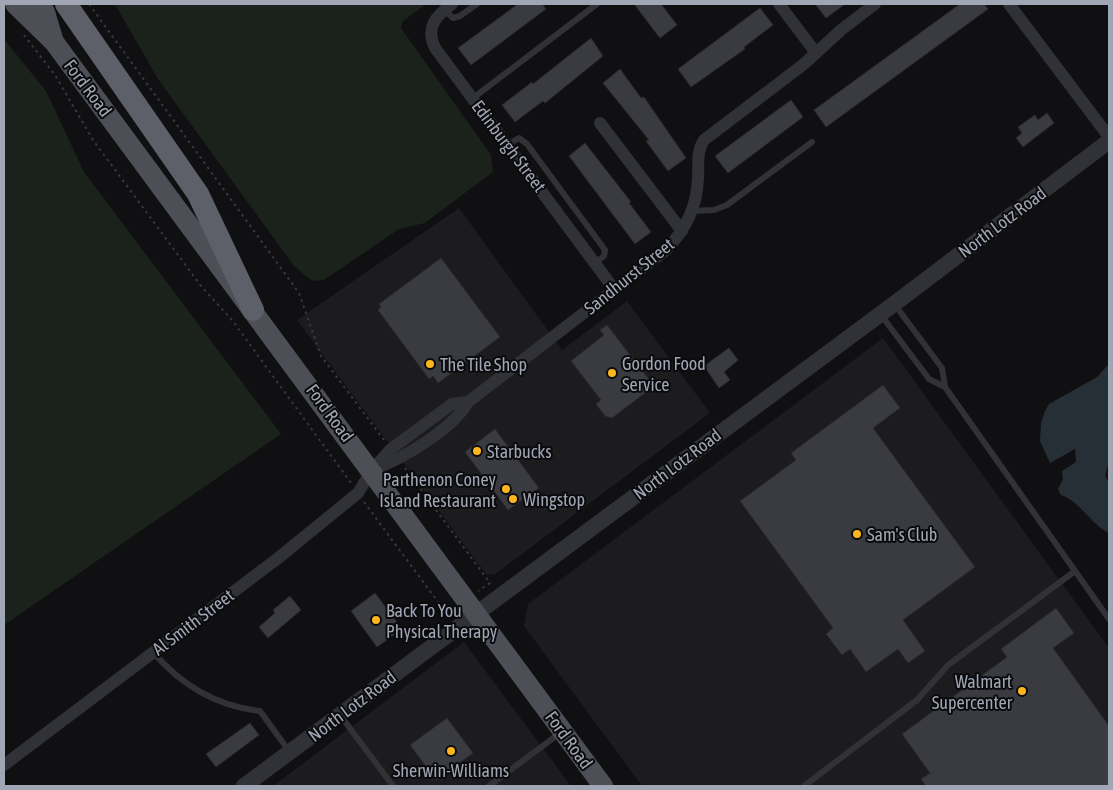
<svg xmlns="http://www.w3.org/2000/svg" width="1113" height="790" font-family="'Asap Condensed',sans-serif">
  <style>
    .built { fill: #1c1c1f }
    .green { fill: #1a221b }
    .water { fill: #262f36 }
    .building { fill: #3a3b40; stroke: #2a2a2e }
    .lines { fill: none; stroke-linecap: round; stroke-linejoin: round }
    .path { stroke: #37393e; stroke-width: 2; stroke-dasharray: 2.5 4; stroke-linecap: butt }
    .service { stroke: #313237; stroke-width: 6 }
    .minor { stroke: #313237; stroke-width: 12 }
    .tertiary { stroke: #313237; stroke-width: 16 }
    .primary { stroke: #4d4f56; stroke-width: 20 }
    .motorway { stroke: #5d6068; stroke-width: 22 }
    .poi-dot { fill: #fdb61d; stroke: #0b0b0d; stroke-width: 2 }
    .labels { text-anchor: middle; dominant-baseline: central; stroke-width: 4; stroke-linejoin: round; paint-order: stroke }
    .street-label { font-size: 18px; fill: #a0a6b4; stroke: #0b0b0d }
    .poi-label { font-size: 18px; fill: #a0a6b4; stroke: #0b0b0d; text-anchor: start }
  </style>
  <rect width="100%" height="100%" fill="#101012"/>
  <path class="built" d="M459,208L562,350L627,301L710,413L494,575L486,574L297,320Z
    M883,338L1109,648V786H642L524,626L528,604Z
    M464,642L571,786H273Z"/>
  <path class="green" d="M115,4H426L403,21L401,28L491,155L493,172L425,223L399,229L324,280L312,281L294,266L158,79Z
    M4,39L46,91L84,172L281,434L4,625Z"/>
  <path class="water" d="M1109,364V461L1105,476L1109,482V533C1090,524 1080,501 1061,495L1058,489L1063,479L1062,471L1076,462L1075,449L1050,463L1040,441L1041,423L1045,411L1049,404L1097,377Z"/>
  <path class="building" d="M518,4H542L546,9L471,65L458,48Z
    M634,4H661L677,25L660,38Z
    M815,4H845L826,18Z
    M960,4H984L988,9L826,127L814,110Z
    M760,8L773,25L744,47L745,49L691,87L678,69Z
    M591,38L603,56L545,103L543,101L515,122L502,105L532,82L533,84Z
    M620,69L641,98L644,97L686,158L668,171L646,141L649,140L603,83Z
    M791,100L803,117L728,173L715,156Z
    M1047,113L1054,123L1023,147L1016,138L1022,133L1018,127L1035,115L1038,120Z
    M585,143L631,202L629,203L651,232L635,244L569,156Z
    M441,258L500,337L438,383L433,376L429,379L378,310L381,307L379,304Z
    M607,325L654,386L612,418L605,416L596,404L601,400L571,361L604,335L600,330Z
    M729,348L738,360L724,372L730,380L719,388L704,366Z
    M883,385L900,408L873,428L975,567L903,620L925,651L908,663L898,649L866,672L850,649L842,655L826,634L833,628L740,501L796,460L791,453Z
    M495,429L539,488L508,510L465,452Z
    M375,593L402,629L377,647L351,611Z
    M290,596L301,610L268,638L259,627L275,613L273,610Z
    M1056,608L1074,633L1053,648L1109,726V786H926L921,779L930,773L902,734L1007,657L1001,649Z
    M447,718L473,753L436,780L410,745Z
    M250,723L259,735L216,767L206,754Z"/>
  <g class="lines">
    <path class="path" d="M89,4L299,293L321,356L384,440
      M24,35L55,75L93,140L201,286L232,320L351,483
      M405,468L490,583L478,591
      M364,502L444,610L446,611L453,607"/>
    <path class="service" d="M444,10L453,18L460,16L477,4
      M473,98L597,4
      M507,145L519,138L527,144L605,250L604,256L595,263
      M692,211L714,210L727,205L812,142
      M881,315L929,379L945,387L942,368L895,305
      M945,387L1109,619
      M153,652C181,685 215,706 260,711L289,751
      M340,715L393,786
      M489,786L560,733
      M804,786L917,700L948,665L1075,571"/>
    <path class="minor" d="M452,4C436,16 425,27 435,48L614,289
      M779,4L816,53
      M1009,4L1109,137
      M600,123L682,231
      M468,402L452,404L391,449L372,470C402,459 452,430 468,402L666,250C686,229 697,207 698,178C699,164 696,152 704,140L804,64L841,30L875,4
      M4,765L277,559L358,493L372,470"/>
    <path class="tertiary" d="M244,786L894,304L1109,141"/>
    <path class="primary" d="M15,4L54,42L603,786
      M40,4L45,12L54,42"/>
    <path class="motorway" d="M66,4L198,194L253,310"/>
  </g>
  <g class="poi-dot">
    <circle cx="430" cy="364" r="5"/>
    <circle cx="612" cy="373" r="5"/>
    <circle cx="477" cy="451" r="5"/>
    <circle cx="506" cy="489" r="5"/>
    <circle cx="513" cy="499" r="5"/>
    <circle cx="857" cy="534" r="5"/>
    <circle cx="376" cy="620" r="5"/>
    <circle cx="1022" cy="691" r="5"/>
    <circle cx="451" cy="751" r="5"/>
  </g>
  <g class="labels">
    <g class="street-label">
      <text transform="translate(88 88) rotate(53)">Ford Road</text>
      <text transform="translate(509 146) rotate(53)">Edinburgh Street</text>
      <text transform="translate(1002 222) rotate(-37)">North Lotz Road</text>
      <text transform="translate(629 276) rotate(-39)">Sandhurst Street</text>
      <text transform="translate(330 413) rotate(54)">Ford Road</text>
      <text transform="translate(677 464) rotate(-37)">North Lotz Road</text>
      <text transform="translate(193 622) rotate(-37)">Al Smith Street</text>
      <text transform="translate(352 706) rotate(-37)">North Lotz Road</text>
      <text transform="translate(569 740) rotate(54)">Ford Road</text>
    </g>
    <g class="poi-label">
      <text x="622" y="363">Gordon Food<tspan x="622" dy="21">Service</tspan></text>
      <text x="440" y="364">The Tile Shop</text>
      <text x="487" y="451">Starbucks</text>
      <text x="496" y="479" text-anchor="end">Parthenon Coney<tspan x="496" dy="21">Island Restaurant</tspan></text>
      <text x="523" y="499">Wingstop</text>
      <text x="867" y="534">Sam's Club</text>
      <text x="386" y="610">Back To You<tspan x="386" dy="21">Physical Therapy</tspan></text>
      <text x="1012" y="681" text-anchor="end">Walmart<tspan x="1012" dy="21">Supercenter</tspan></text>
      <text x="451" y="770" text-anchor="middle">Sherwin-Williams</text>
    </g>
  </g>
  <rect width="1113" height="790" fill="none" stroke="#a0a6b4" stroke-width="10"/>
</svg>
